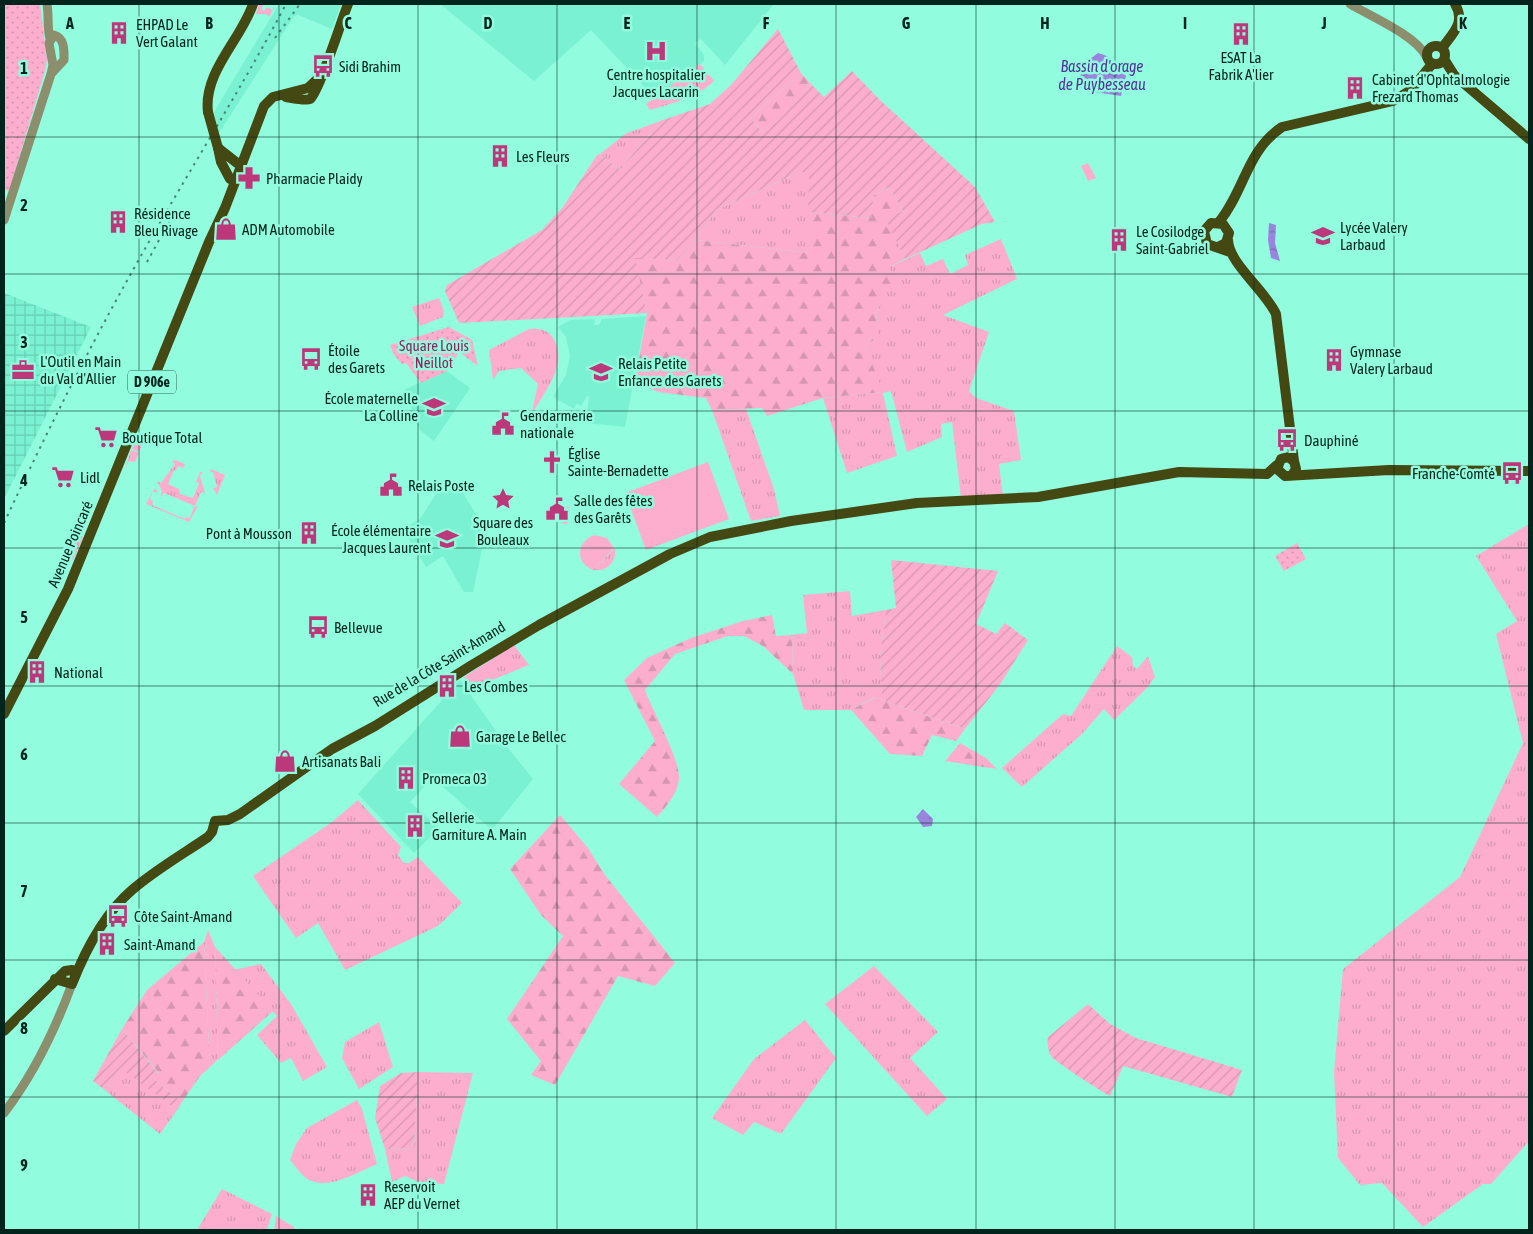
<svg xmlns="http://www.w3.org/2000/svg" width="1533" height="1234" font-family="'Asap Condensed',sans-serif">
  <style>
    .built { fill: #7af2d1 }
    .industrial { fill: url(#industrial-grid) }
    .grass { fill: url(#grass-tufts) }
    .forest { fill: url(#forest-firs) }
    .park { fill: url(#park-dots) }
    .garden { fill: url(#garden-furrows) }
    .pitch { fill: #fdaece }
    .water { fill: url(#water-ripples) }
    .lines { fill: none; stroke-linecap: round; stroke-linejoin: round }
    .minor { stroke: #8b8f6d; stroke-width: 9 }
    .major { stroke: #444812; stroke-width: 10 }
    .rail { stroke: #448876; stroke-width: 2; stroke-dasharray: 2.5 5; stroke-linecap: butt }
    .major-bridge { stroke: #444812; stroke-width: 10 }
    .grid { fill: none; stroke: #01251c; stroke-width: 1; stroke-opacity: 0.55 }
    .labels { text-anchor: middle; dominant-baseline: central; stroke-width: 5; stroke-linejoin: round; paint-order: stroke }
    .shield { fill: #91fcde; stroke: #2c6656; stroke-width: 1 }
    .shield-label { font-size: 14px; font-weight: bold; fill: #01251c }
    .poi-label { font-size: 15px; fill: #01251c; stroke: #91fcde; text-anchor: start }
    .park-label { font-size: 15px; fill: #93215d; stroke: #91fcde }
    .street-label { font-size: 15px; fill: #01251c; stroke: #91fcde }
    .water-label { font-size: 16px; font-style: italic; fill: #55349b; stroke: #91fcde }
    .grid-label { font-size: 16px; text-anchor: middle; font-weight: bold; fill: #01251c; stroke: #91fcde; stroke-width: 5; stroke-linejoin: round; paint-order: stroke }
  </style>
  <defs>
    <pattern id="industrial-grid" width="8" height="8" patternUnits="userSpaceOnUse" patternTransform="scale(1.25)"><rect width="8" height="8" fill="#7af2d1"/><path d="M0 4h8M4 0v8" fill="none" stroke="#68cfb3"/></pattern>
    <pattern id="grass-tufts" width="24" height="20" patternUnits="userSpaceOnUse" patternTransform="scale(1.25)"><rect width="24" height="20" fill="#fdaece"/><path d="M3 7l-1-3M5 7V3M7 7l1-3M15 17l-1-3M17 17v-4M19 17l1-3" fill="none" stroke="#d796b0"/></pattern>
    <pattern id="forest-firs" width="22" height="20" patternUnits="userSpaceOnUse" patternTransform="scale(1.25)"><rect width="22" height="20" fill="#fdaece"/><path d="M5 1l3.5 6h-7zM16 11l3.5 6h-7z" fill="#d796b0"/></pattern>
    <pattern id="park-dots" width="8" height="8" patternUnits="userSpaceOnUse" patternTransform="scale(1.25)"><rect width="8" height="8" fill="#fdaece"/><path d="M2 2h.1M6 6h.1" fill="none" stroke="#d796b0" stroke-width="1.8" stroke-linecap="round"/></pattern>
    <pattern id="garden-furrows" width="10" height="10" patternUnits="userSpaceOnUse" patternTransform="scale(1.25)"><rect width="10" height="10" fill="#fdaece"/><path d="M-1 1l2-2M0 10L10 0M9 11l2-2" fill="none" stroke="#d796b0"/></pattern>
    <pattern id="water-ripples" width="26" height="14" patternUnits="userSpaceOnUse" patternTransform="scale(1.25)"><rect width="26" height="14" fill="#9985dd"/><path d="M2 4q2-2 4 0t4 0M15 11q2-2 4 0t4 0" fill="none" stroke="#7a6db2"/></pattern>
  </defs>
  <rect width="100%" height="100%" fill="#91fcde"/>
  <path class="built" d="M279,4H341L332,29L298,15L294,16L219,133L214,112Z
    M440,4H774L725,65L701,39L695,43L704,55V61L655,98L591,30L534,81Z
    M646,316L625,427L586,423L589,397L587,396L581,406L577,403L574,409L553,397L566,375L570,356L566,337L558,327L570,320L595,319L594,325H599L602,319Z
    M447,371L470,388L434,441L420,430L404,390Z
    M441,486L462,491L486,531L473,592H464L443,556L426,567L403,529L420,519Z
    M460,680L508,748L533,779L492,830L433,778L410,802L439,828L414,853L358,794Z"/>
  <path class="industrial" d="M4,293L91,327L4,499Z"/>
  <path class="grass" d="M259,4H264L261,9L264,11L267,7L272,10L276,4L269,17L266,14H256Z
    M700,64L714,81C696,98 673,103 650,110L646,104Z
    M660,121L620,170L600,154L625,134Z
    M800,172H809V253L696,240L716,210Z
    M1001,239L1017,279L943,315L989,332L969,391L976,398L1014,411L1021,460L999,464L1003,496L961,498L952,422L941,424L942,437L907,452L891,391L883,393L897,456L847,473L823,398L882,392L865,345L878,338L876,313L893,278L889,267L920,253L926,266L943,259L950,274L968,265L965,255Z
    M439,298L444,311L443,317L420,326L412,307Z
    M529,329C538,328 548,329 553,338C570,364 543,393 531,416L538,384L521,368L499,371L493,380L489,350Z
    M746,409L774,489L780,516L751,521L712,410Z
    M137,438L144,441L139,452L132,449Z
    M131,450L139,453L135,462L129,461L125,470Z
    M175,460L185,464L183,468L178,466L176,471L174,470L168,484L179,489L180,494L193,498L199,483L196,482L200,472H203L200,476L205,493L201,492L195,506L164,493L160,497L162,491L157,481L161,483L175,464L172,461Z
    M211,469L225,475L217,495L213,488L217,487L213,472H210Z
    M155,488L158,492H153L150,499L153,501L152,505L185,519L186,517L190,518L194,507L198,506L189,522L146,504Z
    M1529,524V1141L1491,1184H1483L1423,1227L1382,1183L1360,1185L1338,1158L1334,1072L1343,969L1460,877L1523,743L1496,634L1517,621L1476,556Z
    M72,530L83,537L73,560L71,559Z
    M615,548C617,562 607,572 593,570Z
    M850,591L852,616L886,610L880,657L882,700L874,697L851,710H804L793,674L792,635L807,633L803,595Z
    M514,645L529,665L472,688L464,677Z
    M1117,646L1132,657L1133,666L1137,669L1148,656L1155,677L1147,688L1114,720L1104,709L1082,734L1022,787L1002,768L1063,714L1071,716Z
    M358,800L401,847L398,855L404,863H409L418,857L462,903L438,926L345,970L318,923L296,938L253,876L332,822Z
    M208,930L215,947L218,1059L210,1067L204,942Z
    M261,964L291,1004L327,1067L303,1081L291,1058L281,1063L257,1035L277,1016L233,970Z
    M874,966L938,1032L910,1058L947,1099L927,1116L825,1004Z
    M805,1020L836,1058L781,1134L754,1122L743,1135L712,1118L754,1059Z
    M379,1022L393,1067L359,1089L342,1058L345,1042Z
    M123,1069L177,1110L160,1134L106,1091Z
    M418,1072L473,1073L444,1184L421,1183L405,1176L392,1182L385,1149L414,1148Z
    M357,1100L362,1109L377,1164C358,1172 330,1190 309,1180C302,1176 295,1166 290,1160L296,1144L307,1128Z
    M222,1189L272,1214L267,1230H197Z
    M276,1216L294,1227L295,1230H274Z"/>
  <path class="forest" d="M801,73L811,84L762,132L751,118Z
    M889,187L903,211L887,221L905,259L889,267L894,278L876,313L878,338L865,345L883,392L823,398L767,416L762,408L712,410L706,398L658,392L635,382L647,313L634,257L677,260L696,240L809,253L808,212L871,218L873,196Z
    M772,615L776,636L792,635L793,674L763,646L744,636H728L675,654L645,690C653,712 679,757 679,777C679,792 666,807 657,817L619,784L655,741L624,680L647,658L691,638L743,621Z
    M875,697L882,700L965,729L956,741L932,735L922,756L890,754L851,710Z
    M960,743L986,758L997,769L945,761Z
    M560,815L588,848L605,875L675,963L655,986L618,976L555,1085L531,1075L541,1061L507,1019L563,936L541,915L510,869Z
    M204,942L210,1067L200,1076L182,1102L155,1080L159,1073L122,1029L147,990Z
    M215,947L273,1011L218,1060V1059Z"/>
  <path class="park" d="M4,4H40L47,59L45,71L9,191L4,189Z
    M449,327L472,340L478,366L459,352L447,371L421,383L406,363L402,364L394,355L390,345Z
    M1297,543L1306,559L1284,571L1275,556Z"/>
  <path class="garden" d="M778,29L801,73L751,118L761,131L811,84L824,97L852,71L880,100L975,187L995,222L982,224L905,259L886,220L903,211L889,187L873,196L872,218L808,212L809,172H800L716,210L696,240L677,260L635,258L647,313L459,323L445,291L447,285L542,230L563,207L597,155L600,154L620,170L660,121L710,104L731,85Z
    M891,560L998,571L976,624L996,634L1005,623L1028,640L1001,683L965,729L882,700L880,657L886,610L896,608Z
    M1088,1004L1110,1024L1136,1038L1242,1070L1232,1097L1123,1066L1110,1096C1099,1090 1058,1064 1051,1056C1048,1051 1047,1042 1048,1037Z
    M122,1029L159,1074L155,1080L182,1102L177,1110L123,1070L106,1091L93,1081Z
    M418,1072L414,1148L385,1149L375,1118L380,1086L401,1073Z"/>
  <path class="pitch" d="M1088,163L1096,178L1088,181L1081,166Z
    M708,462L729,519L646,550L625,493Z
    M565,507H570L567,524L562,523Z
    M594,535L607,538L614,548L593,570C575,563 576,542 594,535Z"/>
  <path class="water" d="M1098,53C1110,55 1119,66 1126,76L1121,96L1095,92L1076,86L1086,62Z
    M1269,223L1276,225L1275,243L1280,261L1271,258L1268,240Z
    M923,809L933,819L932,826L923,827L916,817Z"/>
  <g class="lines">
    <path class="minor" d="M47,4C49,16 47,27 50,39
      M1350,4C1370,16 1415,35 1426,56
      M4,220L51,74L53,65L49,43L54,35C65,38 64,51 64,60L51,74
      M4,1113C34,1074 55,1030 72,984"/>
    <path class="major" d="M1427 55a9 9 0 1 1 18 0a9 9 0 1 1-18 0Z
      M1442,48C1453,33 1466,22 1455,4
      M1444,59L1454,75L1529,139
      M286,97C292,98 306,101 310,99C319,92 342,19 348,4
      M208,112C203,72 241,40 253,4
      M218,148L221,162L230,179
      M218,148L237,163
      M1219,222C1244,192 1247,150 1282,127L1393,101L1411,90L1432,64
      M1228,240C1229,264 1265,290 1276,314L1294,461
      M1218,247L1226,243L1229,233L1223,224L1211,223L1204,231L1207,244L1230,252
      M1292,475L1296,469L1294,461L1288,457L1281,459L1277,469L1285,476L1389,470L1529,471
      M4,714L68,589L209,242L225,208L264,106L273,97L308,88L322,75
      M55,979L72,984C85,951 105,913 132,890C155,870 183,854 208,837L212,832L215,821L228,820L240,814L332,749L375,726L472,665L539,625L670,554L710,537L791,521L917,503L1038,497L1179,472L1267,474L1277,465
      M4,1031L65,971L72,970L77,972"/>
    <path class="rail" d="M275,38L300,4
      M147,262L169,222
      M4,523C49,427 97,332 150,240C195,161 244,84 286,4"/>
    <path class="major-bridge" d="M208,112L218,148"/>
  </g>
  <path class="grid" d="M139,4V1230M279,4V1230M418,4V1230M557,4V1230M697,4V1230M836,4V1230M976,4V1230M1115,4V1230M1254,4V1230M1394,4V1230M4,137H1529M4,274H1529M4,411H1529M4,548H1529M4,686H1529M4,823H1529M4,960H1529M4,1097H1529"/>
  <defs>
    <symbol id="building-bare" viewBox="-9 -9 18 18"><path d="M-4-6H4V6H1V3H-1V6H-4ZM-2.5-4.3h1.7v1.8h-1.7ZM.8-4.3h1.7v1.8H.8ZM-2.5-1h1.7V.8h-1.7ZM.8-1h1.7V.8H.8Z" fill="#bc387b" stroke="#91fcde" stroke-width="2.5" paint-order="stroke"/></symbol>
    <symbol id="hospital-bare" viewBox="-9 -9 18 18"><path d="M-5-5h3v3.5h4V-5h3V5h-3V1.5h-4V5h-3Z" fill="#bc387b" stroke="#91fcde" stroke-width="2.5" paint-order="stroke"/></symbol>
    <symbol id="bus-bare" viewBox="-9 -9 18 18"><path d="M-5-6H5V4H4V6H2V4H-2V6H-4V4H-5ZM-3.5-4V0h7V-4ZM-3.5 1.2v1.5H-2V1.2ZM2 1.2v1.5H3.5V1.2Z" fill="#bc387b" stroke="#91fcde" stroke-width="2.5" paint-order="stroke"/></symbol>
    <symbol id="pharmacy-bare" viewBox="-9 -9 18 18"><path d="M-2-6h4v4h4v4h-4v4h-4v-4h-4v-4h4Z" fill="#bc387b" stroke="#91fcde" stroke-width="2.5" paint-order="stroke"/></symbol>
    <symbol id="shop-bare" viewBox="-9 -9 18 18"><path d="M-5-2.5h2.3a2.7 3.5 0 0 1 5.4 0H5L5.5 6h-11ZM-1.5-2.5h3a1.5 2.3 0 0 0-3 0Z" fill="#bc387b" stroke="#91fcde" stroke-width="2.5" paint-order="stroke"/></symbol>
    <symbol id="school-bare" viewBox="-9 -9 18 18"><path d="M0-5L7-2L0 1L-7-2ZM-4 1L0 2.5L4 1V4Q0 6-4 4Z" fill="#bc387b" stroke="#91fcde" stroke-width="2.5" paint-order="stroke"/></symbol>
    <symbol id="office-bare" viewBox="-9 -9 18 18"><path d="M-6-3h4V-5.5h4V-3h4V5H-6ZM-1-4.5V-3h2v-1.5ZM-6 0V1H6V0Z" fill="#bc387b" stroke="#91fcde" stroke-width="2.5" paint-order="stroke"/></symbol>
    <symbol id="civic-bare" viewBox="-9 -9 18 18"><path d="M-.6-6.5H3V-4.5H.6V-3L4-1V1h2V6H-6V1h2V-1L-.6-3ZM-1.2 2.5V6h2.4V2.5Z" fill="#bc387b" stroke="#91fcde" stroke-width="2.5" paint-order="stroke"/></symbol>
    <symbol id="supermarket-bare" viewBox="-9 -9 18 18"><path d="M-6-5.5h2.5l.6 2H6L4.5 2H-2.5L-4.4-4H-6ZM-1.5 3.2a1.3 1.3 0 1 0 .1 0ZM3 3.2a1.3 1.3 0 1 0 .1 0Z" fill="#bc387b" stroke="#91fcde" stroke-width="2.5" paint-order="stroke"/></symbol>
    <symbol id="church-bare" viewBox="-9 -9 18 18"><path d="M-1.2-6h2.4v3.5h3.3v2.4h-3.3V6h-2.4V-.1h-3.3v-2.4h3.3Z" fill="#bc387b" stroke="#91fcde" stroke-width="2.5" paint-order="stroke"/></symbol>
    <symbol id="sight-bare" viewBox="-9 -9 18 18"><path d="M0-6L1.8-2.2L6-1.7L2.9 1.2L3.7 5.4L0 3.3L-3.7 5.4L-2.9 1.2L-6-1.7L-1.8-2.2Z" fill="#bc387b" stroke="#91fcde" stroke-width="2.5" paint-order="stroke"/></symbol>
  </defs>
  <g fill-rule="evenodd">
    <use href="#building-bare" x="103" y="17" width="32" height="32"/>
    <use href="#building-bare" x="1225" y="18" width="32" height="32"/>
    <use href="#hospital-bare" x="640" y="35" width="32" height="32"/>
    <use href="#bus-bare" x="307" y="50" width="32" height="32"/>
    <use href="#building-bare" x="1339" y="72" width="32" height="32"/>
    <use href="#building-bare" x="484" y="140" width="32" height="32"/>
    <use href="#pharmacy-bare" x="233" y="162" width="32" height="32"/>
    <use href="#building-bare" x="102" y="206" width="32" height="32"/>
    <use href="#shop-bare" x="210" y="213" width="32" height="32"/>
    <use href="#school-bare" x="1307" y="220" width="32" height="32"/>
    <use href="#building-bare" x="1103" y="224" width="32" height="32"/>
    <use href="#bus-bare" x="295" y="343" width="32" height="32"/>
    <use href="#building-bare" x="1318" y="344" width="32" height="32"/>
    <use href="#office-bare" x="7" y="354" width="32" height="32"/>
    <use href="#school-bare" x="585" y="356" width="32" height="32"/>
    <use href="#school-bare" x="418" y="391" width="32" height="32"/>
    <use href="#civic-bare" x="487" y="408" width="32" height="32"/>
    <use href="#supermarket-bare" x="90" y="421" width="32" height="32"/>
    <use href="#bus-bare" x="1271" y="424" width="32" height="32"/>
    <use href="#church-bare" x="536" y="446" width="32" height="32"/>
    <use href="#bus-bare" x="1496" y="457" width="32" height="32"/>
    <use href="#supermarket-bare" x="47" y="461" width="32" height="32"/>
    <use href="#civic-bare" x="375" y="469" width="32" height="32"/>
    <use href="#sight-bare" x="487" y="483" width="32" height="32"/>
    <use href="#civic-bare" x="541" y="493" width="32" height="32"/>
    <use href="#building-bare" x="293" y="517" width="32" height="32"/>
    <use href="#school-bare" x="431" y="523" width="32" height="32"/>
    <use href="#bus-bare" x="302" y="611" width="32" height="32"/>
    <use href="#building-bare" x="21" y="656" width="32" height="32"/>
    <use href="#building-bare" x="431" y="670" width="32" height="32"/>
    <use href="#shop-bare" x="444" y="720" width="32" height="32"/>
    <use href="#shop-bare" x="269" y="745" width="32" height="32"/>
    <use href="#building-bare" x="390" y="762" width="32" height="32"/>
    <use href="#building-bare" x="399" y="810" width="32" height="32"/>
    <use href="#bus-bare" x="102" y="900" width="32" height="32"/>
    <use href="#building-bare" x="91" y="928" width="32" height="32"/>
    <use href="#building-bare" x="352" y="1179" width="32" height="32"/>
  </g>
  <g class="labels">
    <rect class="shield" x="128" y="370.5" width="48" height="23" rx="4"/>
    <g class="shield-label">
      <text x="152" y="382">D 906e</text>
    </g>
    <g class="poi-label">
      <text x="136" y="24">EHPAD Le<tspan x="136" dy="17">Vert Galant</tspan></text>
      <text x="1241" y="57" text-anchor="middle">ESAT La<tspan x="1241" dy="17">Fabrik A'lier</tspan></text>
      <text x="339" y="66">Sidi Brahim</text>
      <text x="656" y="74" text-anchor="middle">Centre hospitalier<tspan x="656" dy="17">Jacques Lacarin</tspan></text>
      <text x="1372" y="79">Cabinet d'Ophtalmologie<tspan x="1372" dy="17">Frezard Thomas</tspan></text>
      <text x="516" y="156">Les Fleurs</text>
      <text x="266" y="178">Pharmacie Plaidy</text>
      <text x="134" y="213">Résidence<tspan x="134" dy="17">Bleu Rivage</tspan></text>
      <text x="1340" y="227">Lycée Valery<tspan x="1340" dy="17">Larbaud</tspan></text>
      <text x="242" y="229">ADM Automobile</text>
      <text x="1136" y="231">Le Cosilodge<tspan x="1136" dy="17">Saint-Gabriel</tspan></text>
      <text x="328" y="350">Étoile<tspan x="328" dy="17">des Garets</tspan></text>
      <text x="1350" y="351">Gymnase<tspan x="1350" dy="17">Valery Larbaud</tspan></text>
      <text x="40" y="361">L'Outil en Main<tspan x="40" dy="17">du Val d'Allier</tspan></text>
      <text x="618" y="363">Relais Petite<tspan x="618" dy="17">Enfance des Garets</tspan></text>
      <text x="418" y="398" text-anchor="end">École maternelle<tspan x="418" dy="17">La Colline</tspan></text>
      <text x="520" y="415">Gendarmerie<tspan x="520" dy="17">nationale</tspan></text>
      <text x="122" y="437">Boutique Total</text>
      <text x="1304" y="440">Dauphiné</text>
      <text x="568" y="453">Église<tspan x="568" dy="17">Sainte-Bernadette</tspan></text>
      <text x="1495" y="473" text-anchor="end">Franche-Comté</text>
      <text x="80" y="477">Lidl</text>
      <text x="408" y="485">Relais Poste</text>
      <text x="574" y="500">Salle des fêtes<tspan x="574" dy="17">des Garêts</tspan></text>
      <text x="503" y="522" text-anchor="middle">Square des<tspan x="503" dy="17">Bouleaux</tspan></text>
      <text x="431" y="530" text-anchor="end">École élémentaire<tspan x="431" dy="17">Jacques Laurent</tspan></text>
      <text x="292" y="533" text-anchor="end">Pont à Mousson</text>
      <text x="334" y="627">Bellevue</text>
      <text x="54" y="672">National</text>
      <text x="464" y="686">Les Combes</text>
      <text x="476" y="736">Garage Le Bellec</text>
      <text x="302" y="761">Artisanats Bali</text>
      <text x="422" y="778">Promeca 03</text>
      <text x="432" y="817">Sellerie<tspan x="432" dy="17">Garniture A. Main</tspan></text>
      <text x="134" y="916">Côte Saint-Amand</text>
      <text x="124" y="944">Saint-Amand</text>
      <text x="384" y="1186">Reservoit<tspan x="384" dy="17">AEP du Vernet</tspan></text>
    </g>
    <g class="park-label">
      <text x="434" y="345">Square Louis<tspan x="434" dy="17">Neillot</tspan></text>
    </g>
    <g class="street-label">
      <text transform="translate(70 544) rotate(-67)">Avenue Poincaré</text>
      <text transform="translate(439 664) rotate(-31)">Rue de la Côte Saint-Amand</text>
    </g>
    <g class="water-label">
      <text x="1102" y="66">Bassin d'orage<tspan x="1102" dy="18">de Puybesseau</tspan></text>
    </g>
  </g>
  <g class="grid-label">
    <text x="70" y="29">A</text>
    <text x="209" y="29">B</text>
    <text x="348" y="29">C</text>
    <text x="488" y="29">D</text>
    <text x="627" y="29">E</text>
    <text x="766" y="29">F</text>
    <text x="906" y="29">G</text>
    <text x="1045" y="29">H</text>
    <text x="1185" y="29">I</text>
    <text x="1324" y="29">J</text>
    <text x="1463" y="29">K</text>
    <text x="24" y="74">1</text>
    <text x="24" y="211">2</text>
    <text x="24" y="348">3</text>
    <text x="24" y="486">4</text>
    <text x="24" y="623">5</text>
    <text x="24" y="760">6</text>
    <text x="24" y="897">7</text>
    <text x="24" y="1034">8</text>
    <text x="24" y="1171">9</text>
  </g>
  <rect width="1533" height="1234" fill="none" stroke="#01251c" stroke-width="10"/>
</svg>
